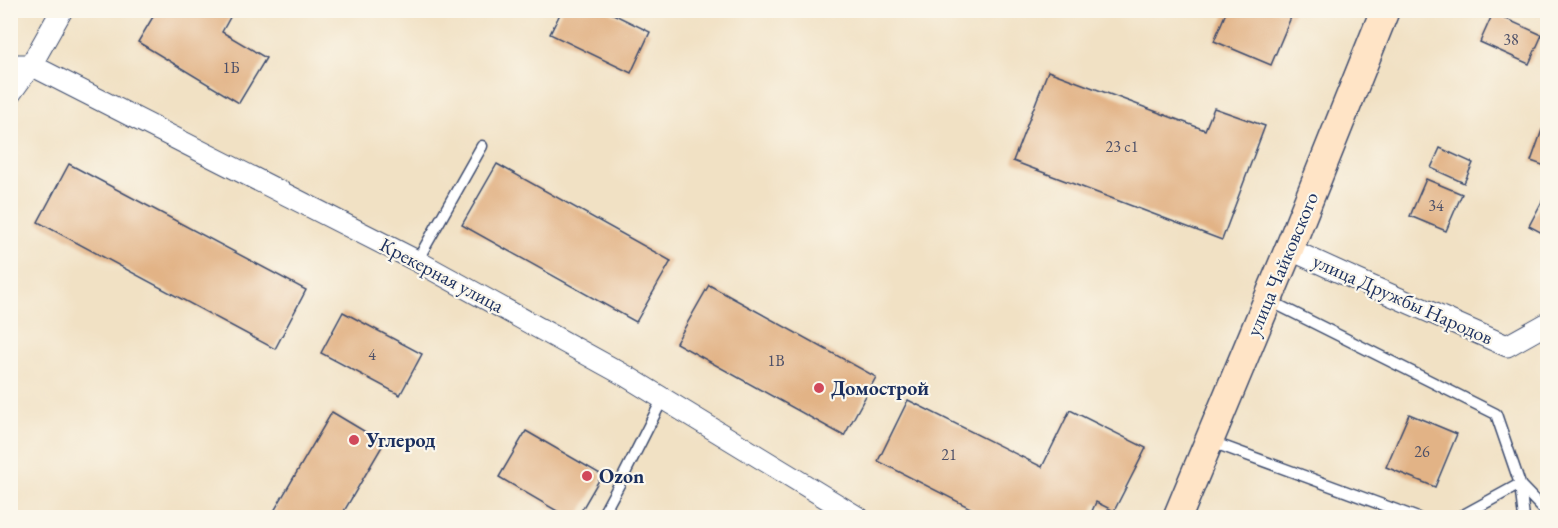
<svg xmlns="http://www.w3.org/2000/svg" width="1558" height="528" font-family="'EB Garamond',serif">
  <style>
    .building { fill: #e2b386 }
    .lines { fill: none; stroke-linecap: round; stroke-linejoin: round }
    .service-casing { stroke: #3b4a6d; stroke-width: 13 }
    .minor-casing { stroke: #3b4a6d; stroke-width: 23 }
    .secondary-casing { stroke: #3b4a6d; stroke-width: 31 }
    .service { stroke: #fff; stroke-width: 10 }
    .minor { stroke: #fff; stroke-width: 21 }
    .secondary { stroke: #ffe4c6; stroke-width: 28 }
    .poi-dot { fill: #d1495b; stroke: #fbf7ec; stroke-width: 2 }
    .labels { text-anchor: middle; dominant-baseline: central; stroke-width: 4.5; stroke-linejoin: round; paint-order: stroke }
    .number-label { font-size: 16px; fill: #4d5068 }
    .street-label { font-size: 20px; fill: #1b2f5e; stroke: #fbf7ec }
    .poi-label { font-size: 20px; font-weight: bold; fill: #1b2f5e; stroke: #fbf7ec; text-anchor: start }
  </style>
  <rect width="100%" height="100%" fill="#fbf7ec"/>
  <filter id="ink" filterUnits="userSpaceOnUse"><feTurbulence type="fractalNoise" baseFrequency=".0167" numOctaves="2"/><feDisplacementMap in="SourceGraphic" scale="12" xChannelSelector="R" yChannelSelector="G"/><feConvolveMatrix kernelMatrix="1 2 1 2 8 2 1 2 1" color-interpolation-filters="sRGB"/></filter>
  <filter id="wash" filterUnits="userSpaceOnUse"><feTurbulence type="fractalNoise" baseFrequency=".008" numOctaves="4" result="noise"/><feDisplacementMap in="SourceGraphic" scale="24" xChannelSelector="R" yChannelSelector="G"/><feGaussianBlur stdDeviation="1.35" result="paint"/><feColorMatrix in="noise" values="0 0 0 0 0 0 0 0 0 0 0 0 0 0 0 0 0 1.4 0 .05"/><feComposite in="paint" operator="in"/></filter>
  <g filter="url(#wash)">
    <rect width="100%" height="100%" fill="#f1e1c4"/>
    <g id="blocks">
      <path class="building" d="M157,10H234L222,32L266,58L239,103L138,42Z
        M562,10H605L650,32L631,73L550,34Z
        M1227,10H1294L1271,65L1214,41Z
        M1493,13L1542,35L1529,64L1480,42Z
        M1048,71L1205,130L1214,108L1265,126L1222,240L1013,161Z
        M1542,130L1548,132V167L1531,161Z
        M1440,148L1473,163L1464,183L1431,168Z
        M69,164L306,290L275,349L38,222Z
        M497,164L671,261L636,322L462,225Z
        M1426,179L1462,194L1446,231L1410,216Z
        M1548,190V236L1529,226Z
        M709,285L876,377L844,436L676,343Z
        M343,312L422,354L400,395L321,353Z
        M908,400L1042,467L1070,410L1146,448L1114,511L1096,502L1089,518H990L878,461Z
        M332,412L384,443L340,518H270Z
        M1409,414L1457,434L1435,487L1386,467Z
        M526,431L602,475L577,518H569L499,477Z
        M1295,512L1308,518H1293Z"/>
    </g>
  </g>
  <g filter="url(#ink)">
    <use href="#blocks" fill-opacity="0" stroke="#3b4a6d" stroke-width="1.5"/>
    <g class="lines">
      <defs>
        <path id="service" d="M417,261L482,146
          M1268,300L1496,414L1520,484L1524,518
          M1209,441L1418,518
          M1520,485L1548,514
          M601,518L622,479L663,398
          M1458,518L1520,484"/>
        <path id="minor" d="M10,65H31L417,261L626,376L859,518
          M10,94L31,65L62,10
          M1289,249L1357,280L1507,346L1548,323"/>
        <path id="secondary" d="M1177,518L1289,249L1385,10"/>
      </defs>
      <use href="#service" class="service-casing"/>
      <use href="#minor" class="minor-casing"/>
      <use href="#secondary" class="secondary-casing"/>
      <use href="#service" class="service"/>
      <use href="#minor" class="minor"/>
      <use href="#secondary" class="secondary"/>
    </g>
  </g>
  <g class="poi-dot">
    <circle cx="819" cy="388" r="6"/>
    <circle cx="354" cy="440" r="6"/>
    <circle cx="587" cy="476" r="6"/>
  </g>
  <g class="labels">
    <g class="number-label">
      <text x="1511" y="39">38</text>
      <text x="231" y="67">1Б</text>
      <text x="1122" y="146">23 с1</text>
      <text x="1436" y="205">34</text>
      <text x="372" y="354">4</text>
      <text x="776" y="360">1В</text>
      <text x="1422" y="451">26</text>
      <text x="949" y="454">21</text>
    </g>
    <g class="street-label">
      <text transform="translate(1282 264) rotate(-67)">улица Чайковского</text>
      <text transform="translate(442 275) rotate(28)">Крекерная улица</text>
      <text transform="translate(1403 299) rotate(24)">улица Дружбы Народов</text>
    </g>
    <g class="poi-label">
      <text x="831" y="388">Домострой</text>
      <text x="366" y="440">Углерод</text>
      <text x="599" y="476">Ozon</text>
    </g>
  </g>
  <rect width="1558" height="528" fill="none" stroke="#fbf7ec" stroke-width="36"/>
</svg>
